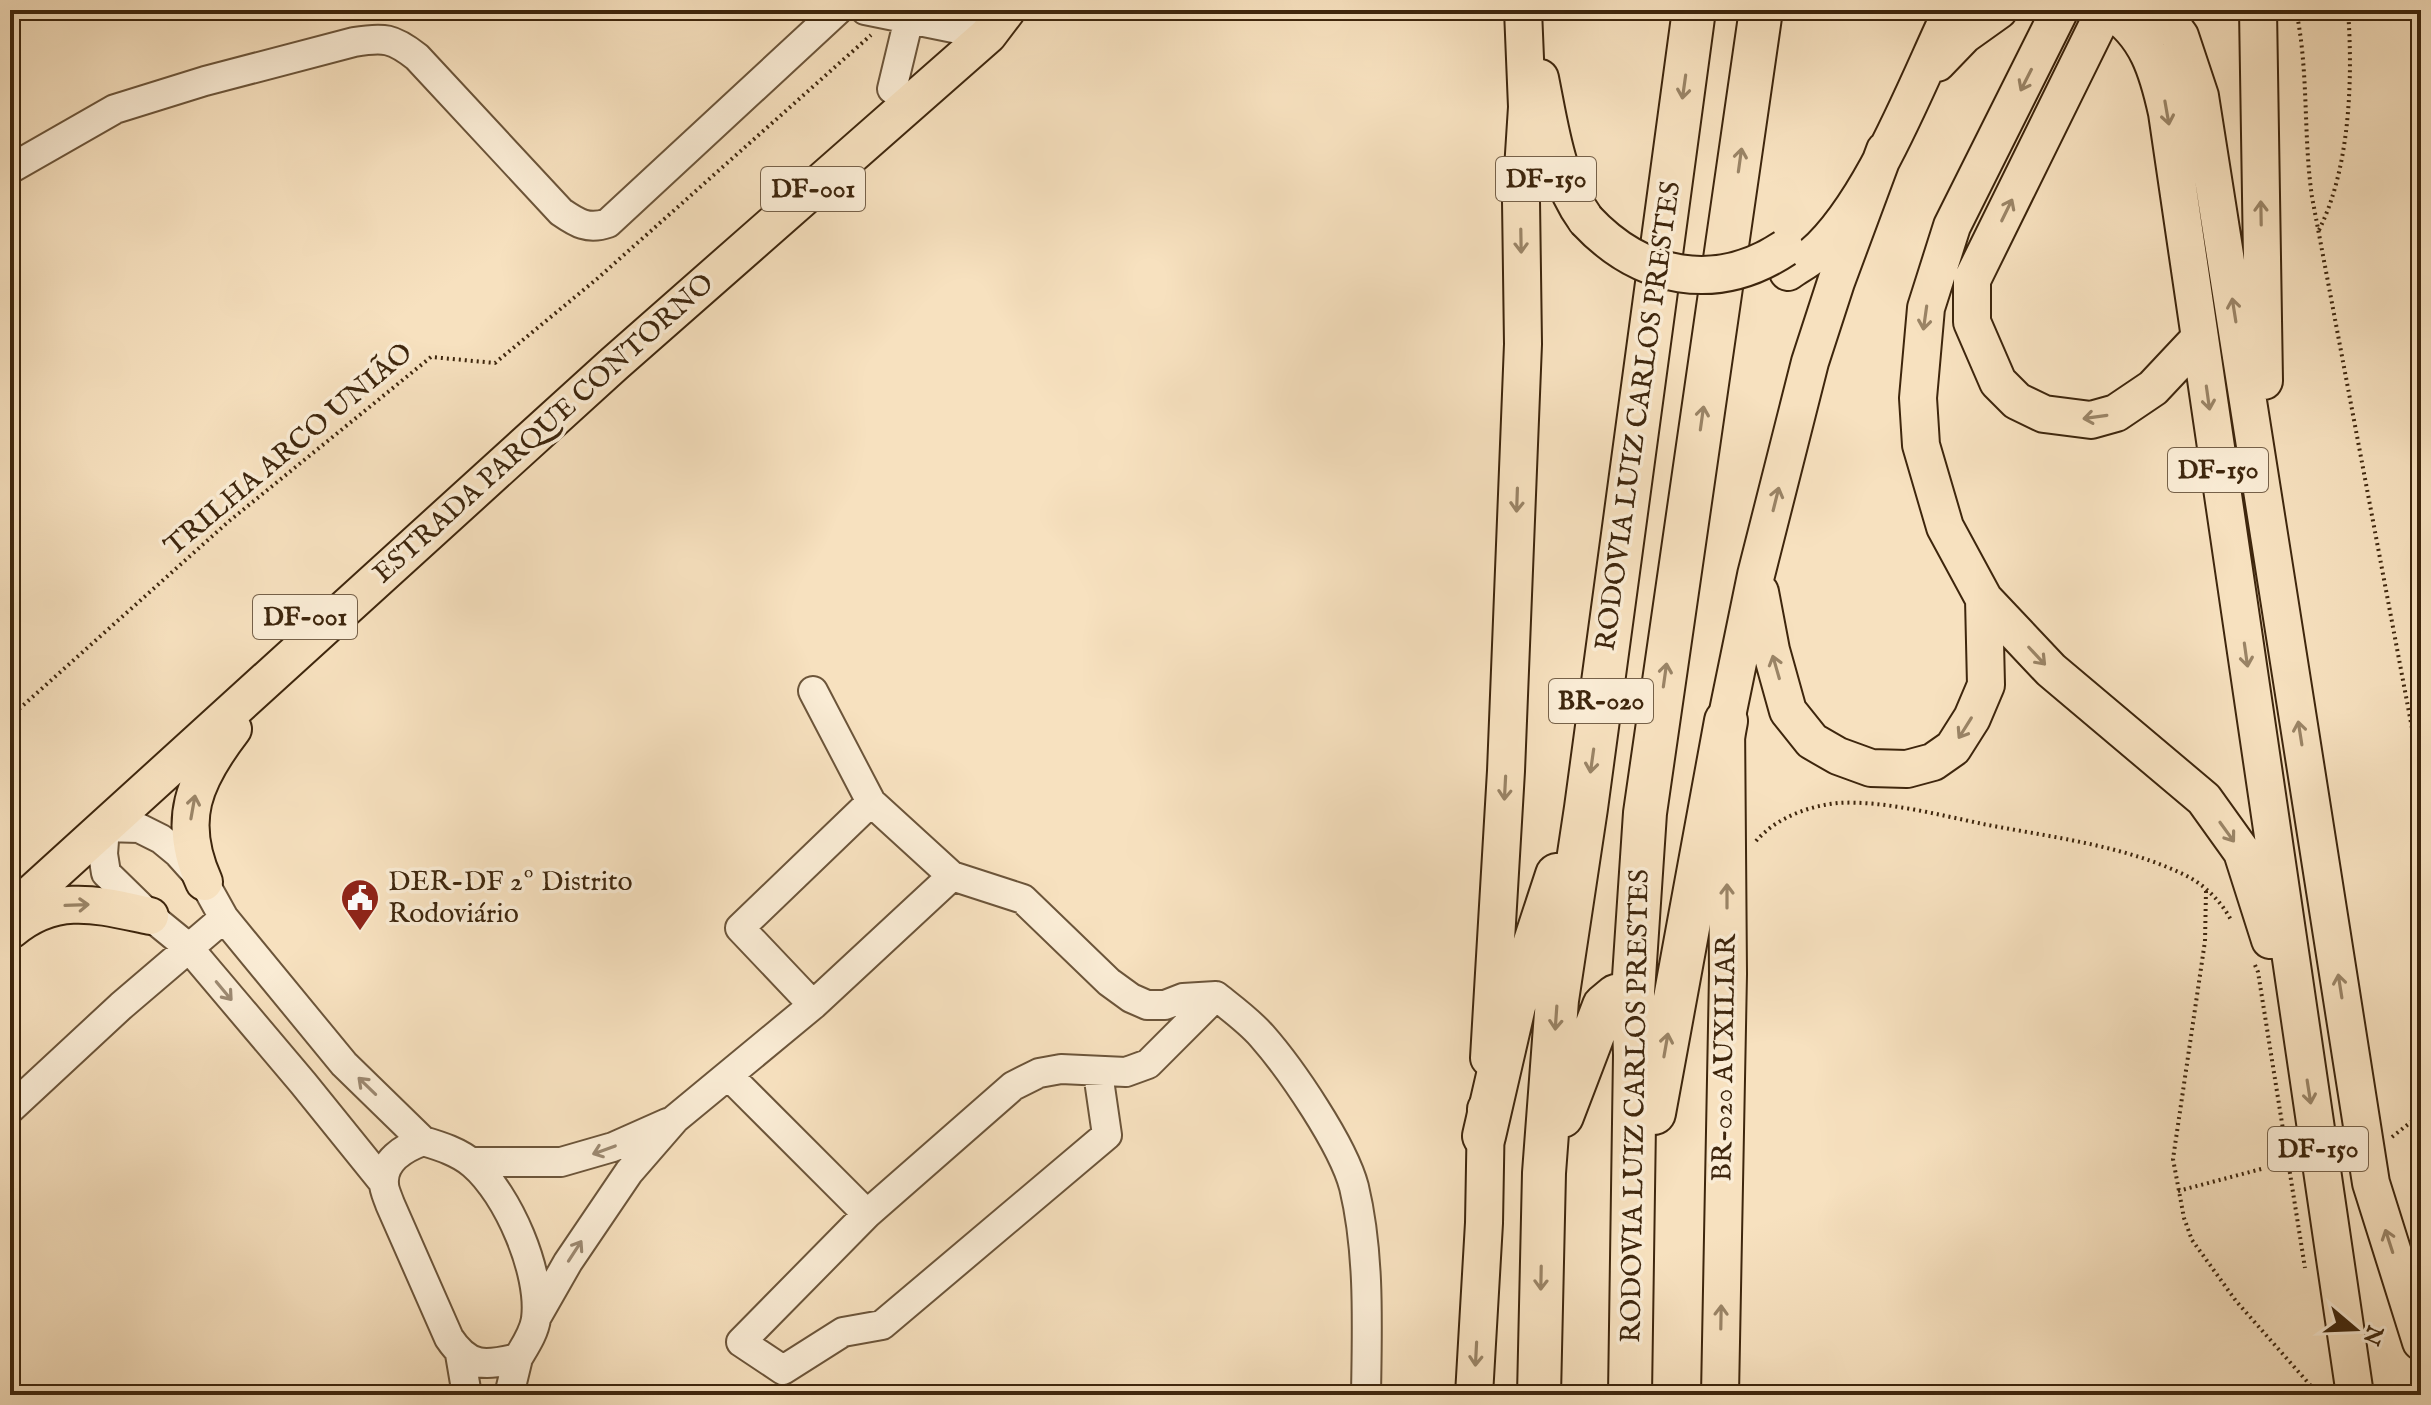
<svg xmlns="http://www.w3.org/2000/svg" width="2431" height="1405" font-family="'IM FELL English',serif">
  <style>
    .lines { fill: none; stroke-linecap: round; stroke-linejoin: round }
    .minor-casing { stroke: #6c553a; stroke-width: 32 }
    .major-casing { stroke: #3e260d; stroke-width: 40 }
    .highway-casing { stroke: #3e260d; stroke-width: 46 }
    .path { stroke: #3e260d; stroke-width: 4; stroke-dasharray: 2 4; stroke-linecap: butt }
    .minor { stroke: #faecd5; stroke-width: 28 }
    .major { stroke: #f7e1bf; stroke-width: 36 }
    .highway { stroke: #f7e1bf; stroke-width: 42 }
    .major-bridge-casing { stroke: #3e260d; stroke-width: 40; stroke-linecap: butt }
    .major-bridge { stroke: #f7e1bf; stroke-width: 36 }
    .oneway { stroke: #9a8466 }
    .oneway2 { stroke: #9c8971 }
    .labels { text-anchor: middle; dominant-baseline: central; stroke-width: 7; stroke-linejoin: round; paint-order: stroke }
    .shield { fill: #faecd5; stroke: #766149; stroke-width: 2 }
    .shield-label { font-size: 26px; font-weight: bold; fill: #3e260d }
    .street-label { font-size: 28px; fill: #3e260d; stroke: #faecd5 }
    .poi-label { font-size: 28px; fill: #3e260d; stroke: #faecd5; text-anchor: start }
  </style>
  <rect width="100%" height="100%" fill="#f7e1bf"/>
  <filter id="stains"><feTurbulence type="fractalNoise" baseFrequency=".0025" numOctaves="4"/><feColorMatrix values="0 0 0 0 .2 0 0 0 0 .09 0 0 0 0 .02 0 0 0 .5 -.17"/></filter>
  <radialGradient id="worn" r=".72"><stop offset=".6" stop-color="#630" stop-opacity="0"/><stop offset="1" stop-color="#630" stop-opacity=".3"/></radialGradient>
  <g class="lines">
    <defs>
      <path id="minor" d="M865,10L988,35
        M892,89L911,10
        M10,169L115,109L205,81L354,42C384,37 393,38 417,57L561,212C577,223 588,230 608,223L838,10
        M813,691L871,802L952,876L1023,899L1109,982L1131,998L1147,1005H1165L1183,998L1216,996C1231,1008 1249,1021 1262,1036C1291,1069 1343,1145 1354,1187C1370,1254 1367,1327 1366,1395
        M813,1005L740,928L871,802
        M729,1076L867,1214L1013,1086L1039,1073L1061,1069L1126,1072L1148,1064L1216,996
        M10,1109L121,1006L224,918
        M423,1141C440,1146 459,1152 473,1164C508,1194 542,1273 536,1319C534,1333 525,1346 518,1358C485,1366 469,1368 449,1338L390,1204C388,1198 384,1190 384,1184C382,1161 404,1148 423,1141Z
        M471,1162H561L613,1147L667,1123
        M383,1182L303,1083L188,947L150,916L106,873L103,854L105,827L139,828L161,839L178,853L204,882L224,918L344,1064L423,1141
        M867,1214L741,1342L783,1370L843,1332L882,1325L1107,1135L1098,1073
        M536,1318L568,1262L629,1172L675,1119L813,1005L952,876
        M460,1354L467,1395
        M509,1395L518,1358"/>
      <path id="major" d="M2060,10L1952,226L1926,308L1918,398L1921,445L1945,527L1984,599L2051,670L2204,799L2242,852L2270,940
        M2105,10L1972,280V322L1998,382L2017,401L2044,414L2091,420L2116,413L2153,388L2199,339
        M2109,10C2147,33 2158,72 2167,113L2355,1395
        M2161,10L2180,36L2200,96L2371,1183L2421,1342
        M2258,10L2264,381
        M1937,63L1964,35L1999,10
        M1540,78C1550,127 1556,179 1586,220
        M1788,272C1796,266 1806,261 1813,255C1872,204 1918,81 1952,10
        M1760,592L1771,650L1788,711L1812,741L1838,756L1871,768L1907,769L1933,762L1953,748L1972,718L1986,685L1984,599
        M204,882C176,820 194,780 233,729
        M10,913L614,364L988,35L1007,10
        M11,930C56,892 98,905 150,916
        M1489,1058L1506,771L1523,344L1521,201L1527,107L1523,10
        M1474,1395L1484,1223L1486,1109
        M1720,1395L1728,974L1726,721L1756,575L1810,362L1836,282L1885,150"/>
      <path id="highway" d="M1654,1113L1726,721
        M1562,1116L1604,1006L1616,996L1633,992
        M1484,1136L1514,1006L1557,875
        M1539,1395L1544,1173L1557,1000L1586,808L1694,10
        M1630,1395L1635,1055L1633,992L1645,813L1761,10"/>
    </defs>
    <use href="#minor" class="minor-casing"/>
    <use href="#major" class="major-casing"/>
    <use href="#highway" class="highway-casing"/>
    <path class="path" d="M2296,10C2309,72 2303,135 2312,197L2421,776
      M2319,230C2350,168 2353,79 2348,10
      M10,717L228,522L431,357L495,363L598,278L871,35
      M1756,841C1776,818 1808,806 1838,803C1882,800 1940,815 1983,824C2050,837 2123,845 2185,875C2205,885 2222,902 2232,922
      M2206,891L2205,941L2173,1159L2184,1218L2192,1240L2236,1301L2319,1395
      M2255,965L2258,972L2305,1268
      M2392,1137L2421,1114
      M2178,1191L2265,1168"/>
    <use href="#minor" class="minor"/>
    <use href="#major" class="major"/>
    <use href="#highway" class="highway"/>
    <defs>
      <path id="major-bridge" d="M1586,220C1641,279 1716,294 1785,248"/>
    </defs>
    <use href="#major-bridge" class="major-bridge-casing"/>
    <use href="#major-bridge" class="major-bridge"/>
  </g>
  <defs><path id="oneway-shaft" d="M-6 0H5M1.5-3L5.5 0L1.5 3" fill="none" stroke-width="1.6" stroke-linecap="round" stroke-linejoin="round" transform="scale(2)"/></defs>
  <g class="oneway">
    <use href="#oneway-shaft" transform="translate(2026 80) rotate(117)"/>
    <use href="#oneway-shaft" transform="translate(1684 87) rotate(98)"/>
    <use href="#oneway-shaft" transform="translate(2167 113) rotate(80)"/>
    <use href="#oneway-shaft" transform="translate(1740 160) rotate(-82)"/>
    <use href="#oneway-shaft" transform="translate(2007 210) rotate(-64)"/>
    <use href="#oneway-shaft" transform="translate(2261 213) rotate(-91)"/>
    <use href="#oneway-shaft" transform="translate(1521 241) rotate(89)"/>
    <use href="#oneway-shaft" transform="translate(2234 310) rotate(-99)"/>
    <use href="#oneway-shaft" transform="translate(1925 318) rotate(98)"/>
    <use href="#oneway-shaft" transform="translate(2208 398) rotate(82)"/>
    <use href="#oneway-shaft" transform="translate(2095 417) rotate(172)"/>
    <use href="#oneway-shaft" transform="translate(1702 418) rotate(-82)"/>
    <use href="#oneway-shaft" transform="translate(1776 499) rotate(-76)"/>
    <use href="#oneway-shaft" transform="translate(1517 500) rotate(92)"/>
    <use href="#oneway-shaft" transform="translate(2246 655) rotate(82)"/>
    <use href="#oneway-shaft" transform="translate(2037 656) rotate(47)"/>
    <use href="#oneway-shaft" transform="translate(1776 667) rotate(-106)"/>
    <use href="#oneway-shaft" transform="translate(1665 675) rotate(-82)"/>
    <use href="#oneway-shaft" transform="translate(1965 728) rotate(122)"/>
    <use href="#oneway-shaft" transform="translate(2300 733) rotate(-99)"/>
    <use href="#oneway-shaft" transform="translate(1592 761) rotate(98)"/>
    <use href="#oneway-shaft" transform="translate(1505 788) rotate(93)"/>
    <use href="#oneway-shaft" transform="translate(193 807) rotate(-80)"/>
    <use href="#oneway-shaft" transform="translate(2227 832) rotate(54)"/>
    <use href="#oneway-shaft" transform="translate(1727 896) rotate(-90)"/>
    <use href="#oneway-shaft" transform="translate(77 905) rotate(-2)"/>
    <use href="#oneway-shaft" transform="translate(2340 986) rotate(-99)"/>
    <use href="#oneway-shaft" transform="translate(1556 1018) rotate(94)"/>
    <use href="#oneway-shaft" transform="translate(1666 1045) rotate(-80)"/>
    <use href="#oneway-shaft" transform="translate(2309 1092) rotate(81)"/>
    <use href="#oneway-shaft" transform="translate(2389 1241) rotate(-108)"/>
    <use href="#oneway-shaft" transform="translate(1541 1278) rotate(91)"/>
    <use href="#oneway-shaft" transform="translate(1721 1317) rotate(-89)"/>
    <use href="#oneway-shaft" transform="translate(1476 1354) rotate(93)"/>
  </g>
  <g class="oneway2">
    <use href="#oneway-shaft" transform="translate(224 991) rotate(50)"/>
    <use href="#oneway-shaft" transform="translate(367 1086) rotate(-136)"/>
    <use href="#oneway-shaft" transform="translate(604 1150) rotate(160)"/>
    <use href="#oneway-shaft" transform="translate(575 1251) rotate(-57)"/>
  </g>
  <defs>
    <symbol id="civic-pin" viewBox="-11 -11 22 30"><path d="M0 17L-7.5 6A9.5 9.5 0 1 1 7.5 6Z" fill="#8f2418" stroke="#faecd5"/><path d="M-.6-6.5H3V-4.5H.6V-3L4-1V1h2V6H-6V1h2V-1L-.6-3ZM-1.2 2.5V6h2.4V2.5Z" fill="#fff"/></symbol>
  </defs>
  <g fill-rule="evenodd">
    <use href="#civic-pin" x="338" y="876" width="44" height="60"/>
  </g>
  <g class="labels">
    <g class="shield">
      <rect x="1496" y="157" width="100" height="44" rx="6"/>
      <rect x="761" y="167" width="104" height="44" rx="6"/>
      <rect x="2168" y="448" width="100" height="44" rx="6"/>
      <rect x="253" y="595" width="104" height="44" rx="6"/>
      <rect x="1549" y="679" width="104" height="44" rx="6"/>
      <rect x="2268" y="1127" width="100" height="44" rx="6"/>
    </g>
    <g class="shield-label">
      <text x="1546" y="179">DF-150</text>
      <text x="813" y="189">DF-001</text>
      <text x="2218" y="470">DF-150</text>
      <text x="305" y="617">DF-001</text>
      <text x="1601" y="701">BR-020</text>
      <text x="2318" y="1149">DF-150</text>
    </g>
    <g class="street-label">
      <text transform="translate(1639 416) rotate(-82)">RODOVIA LUIZ CARLOS PRESTES</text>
      <text transform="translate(544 429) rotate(-42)">ESTRADA PARQUE CONTORNO</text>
      <text transform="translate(289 450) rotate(-40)">TRILHA ARCO UNIÃO</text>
      <text transform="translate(1725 1058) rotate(-89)">BR-020 AUXILIAR</text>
      <text transform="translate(1636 1106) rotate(-89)">RODOVIA LUIZ CARLOS PRESTES</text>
    </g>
    <g class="poi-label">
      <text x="388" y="882">DER-DF 2º Distrito<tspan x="388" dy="32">Rodoviário</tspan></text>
    </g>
  </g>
  <rect width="2431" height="1405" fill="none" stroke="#f7e1bf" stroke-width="40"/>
  <rect x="12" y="12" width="2407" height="1381" fill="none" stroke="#3e260d" stroke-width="4"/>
  <rect x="20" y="20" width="2391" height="1365" fill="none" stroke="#3e260d" stroke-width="2"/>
  <g transform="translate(2355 1329) rotate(109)" stroke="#faecd5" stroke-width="6" paint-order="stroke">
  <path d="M0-6L14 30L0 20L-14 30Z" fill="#3e260d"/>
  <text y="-12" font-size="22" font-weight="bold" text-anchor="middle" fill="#3e260d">N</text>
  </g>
  <rect width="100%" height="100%" filter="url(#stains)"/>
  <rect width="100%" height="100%" fill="url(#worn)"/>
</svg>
